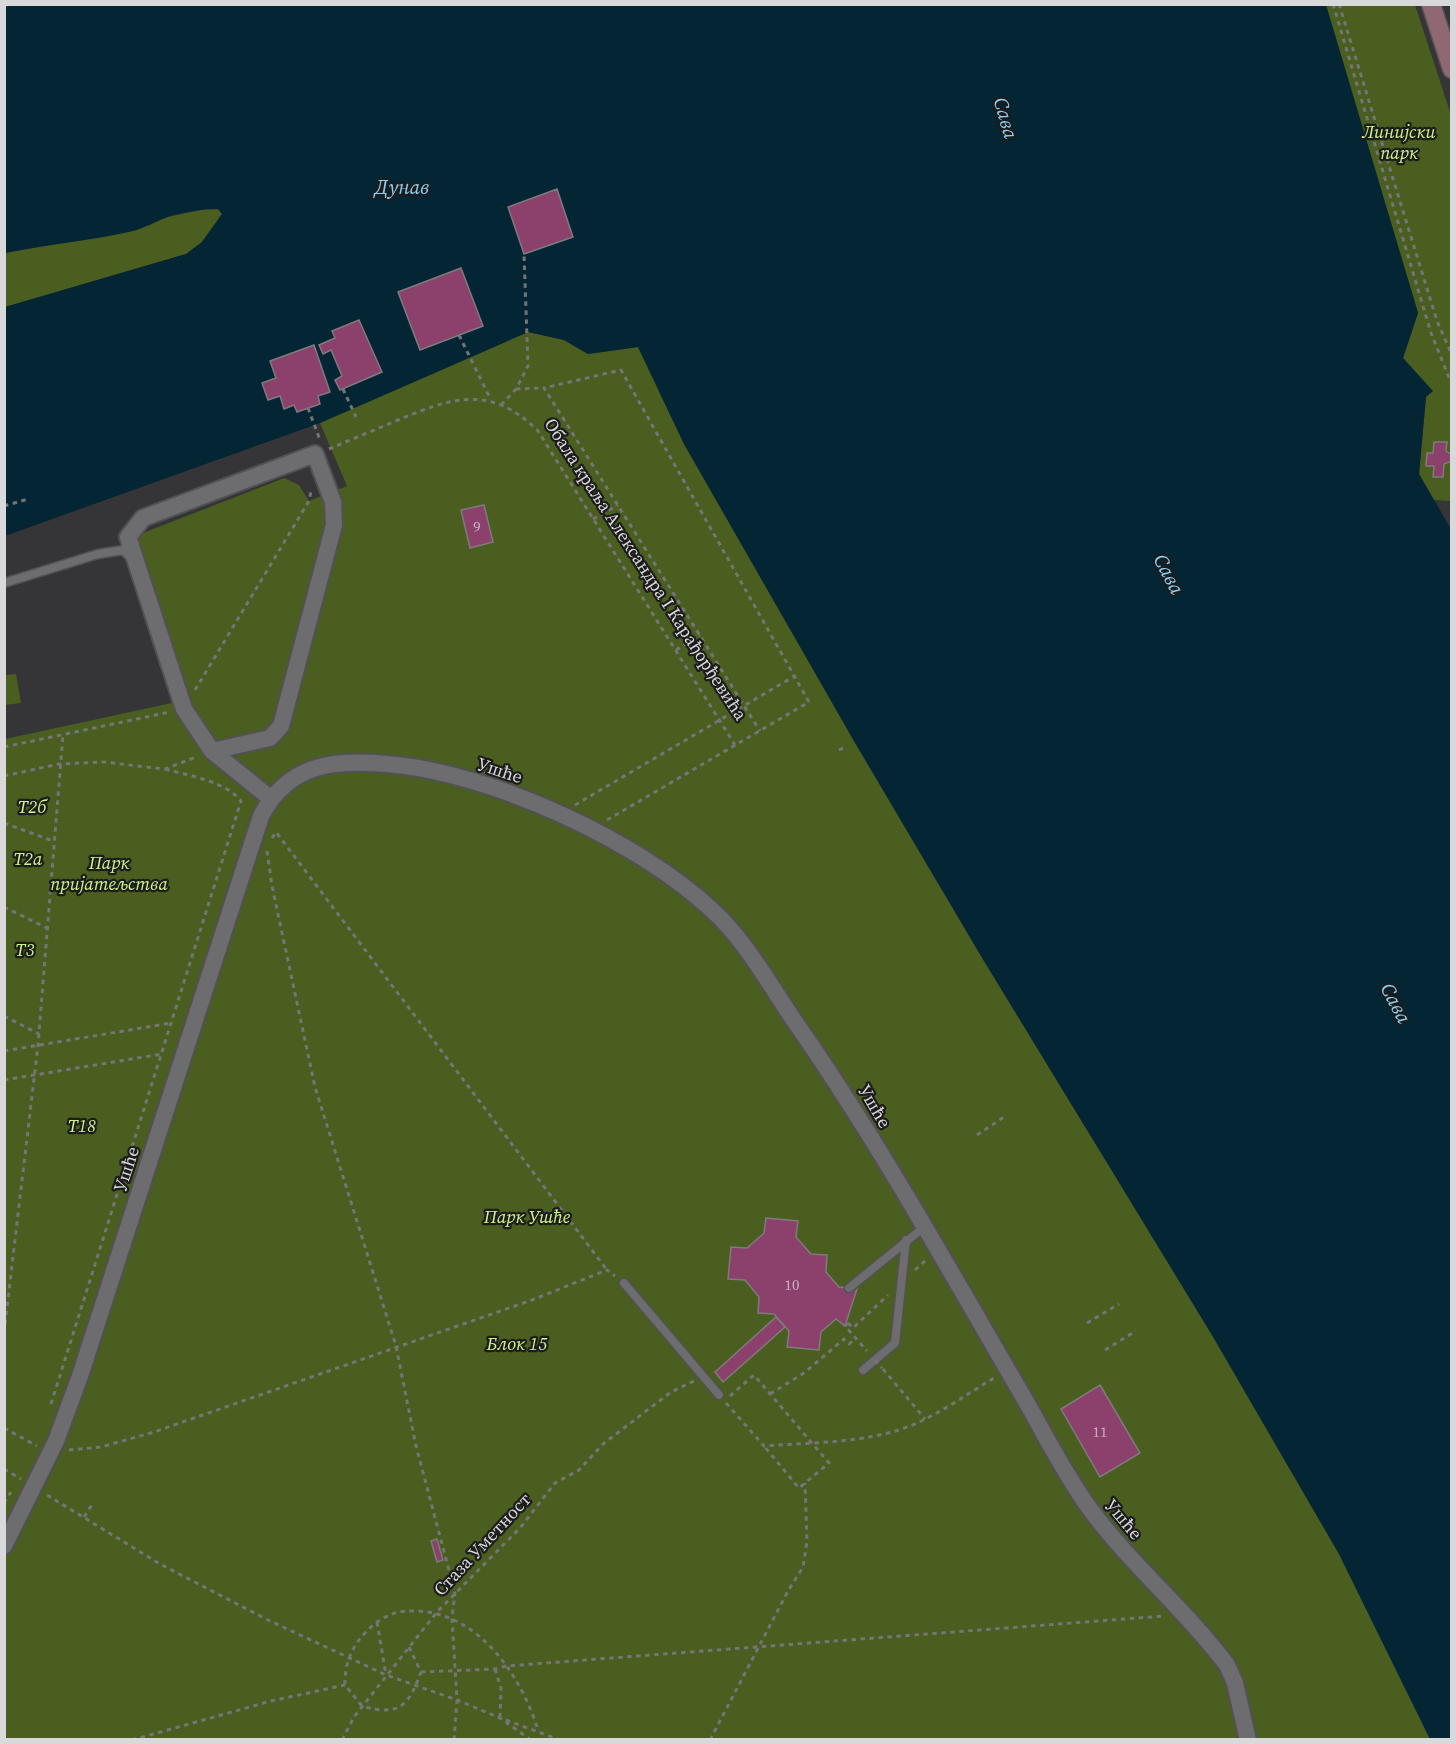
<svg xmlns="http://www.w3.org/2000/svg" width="1456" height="1744" font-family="'Source Serif 4',serif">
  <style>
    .green { fill: #495e1f }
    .water { fill: #042634 }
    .building { fill: #8c416d; stroke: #7e7b7d; stroke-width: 1.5 }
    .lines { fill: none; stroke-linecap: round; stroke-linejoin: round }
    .lane-casing { stroke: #525153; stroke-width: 11 }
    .street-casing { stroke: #525153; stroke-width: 20 }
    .secondary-casing { stroke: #525153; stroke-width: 21 }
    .path { stroke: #757476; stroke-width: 3; stroke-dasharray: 4.5 4.5; stroke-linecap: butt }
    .lane { stroke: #6d6c6e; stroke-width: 8 }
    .street { stroke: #6d6c6e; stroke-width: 16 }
    .secondary { stroke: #8f6873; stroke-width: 18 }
    .path-bridge { stroke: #757476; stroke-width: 3; stroke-dasharray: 4.5 4.5; stroke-linecap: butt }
    .labels { text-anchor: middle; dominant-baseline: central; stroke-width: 4.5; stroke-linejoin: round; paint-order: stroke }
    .number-label { font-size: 15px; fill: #c6b2bf }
    .park-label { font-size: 18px; font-style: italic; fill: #cdf687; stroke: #1d1c1d }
    .street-label { font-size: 18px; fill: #d9d8da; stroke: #1d1c1d }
    .water-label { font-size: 20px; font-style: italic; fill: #88d0f3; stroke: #1d1c1d }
  </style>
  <rect width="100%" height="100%" fill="#353437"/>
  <path class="green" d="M1326,5H1415L1451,115V501L1433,500L1419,474L1426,397L1432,391L1403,358L1418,313Z
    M206,209H218L222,214L202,242L186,254L5,307V253L137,230L168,217Z
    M528,332L564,340L588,354L638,347L684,444L854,741L981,956L1212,1335L1339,1554L1430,1739H5V739L181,701L120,542L284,478L299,485L309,501L347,486L320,423Z
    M16,674L21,703L5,705V675Z"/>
  <path class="water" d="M15,4L1326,5L1418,313L1403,358L1433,391L1426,397L1419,474L1451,529V1739H1430L1339,1554L1212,1335L981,956L854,741L684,444L638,347L588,354L564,340L528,332L320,423L5,536V307L186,254L202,242L222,214L218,209C201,209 183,212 167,217C156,221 145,228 133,231C90,241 47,244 5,253L4,8Z"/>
  <path class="building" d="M557,189L573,237L524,254L508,207Z
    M461,268L483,326L420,350L398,292Z
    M359,320L382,372L340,390L335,380L342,376L331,350L323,354L319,345L335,338L332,331Z
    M314,345L330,392L318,396L320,404L297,412L294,405L284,409L280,396L268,400L262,383L276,378L270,361Z
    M1434,442H1447L1446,451L1452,455L1450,462L1444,464L1443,477H1433L1434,466H1426L1427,453H1433Z
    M484,505L493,542L470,548L461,510Z
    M766,1218L798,1221L796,1237L811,1254L827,1255L826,1272L839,1287L857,1289L845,1326L836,1319L821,1332L819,1350L787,1347L789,1331L774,1314L758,1313L759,1297L745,1280L728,1279L731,1247L747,1248L764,1233Z
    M776,1317L785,1327L723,1382L715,1372Z
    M1100,1385L1140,1453L1100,1477L1061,1409Z
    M437,1539L443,1560L437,1562L431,1541Z"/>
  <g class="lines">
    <defs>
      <path id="lane" d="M4,583L98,554L123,550L131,558
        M624,1283L719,1395
        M849,1288L923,1228
        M863,1370L895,1343L906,1240"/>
      <path id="street" d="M212,751L270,738L281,726L334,525L333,502L315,454L143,518L128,537L184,709L212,751L270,798
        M4,1546L56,1441L80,1376L261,816C290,760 340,759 397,765C497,776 638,841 712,910C745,940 768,982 793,1019C875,1136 945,1262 1017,1386C1041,1426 1062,1471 1090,1509C1131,1565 1186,1610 1227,1665L1235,1683L1248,1740"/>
      <path id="secondary" d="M1431,4L1452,69"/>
    </defs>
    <use href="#lane" class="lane-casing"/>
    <use href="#street" class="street-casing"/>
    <use href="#secondary" class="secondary-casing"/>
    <path class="path" d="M1333,4L1431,333L1452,385
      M1339,4L1437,321L1452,355
      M459,335L489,396
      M343,389L356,417
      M516,389L544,388
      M501,405L516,389L528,366L524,254
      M308,408L320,440
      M329,449C350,440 372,431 393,422C449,399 489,382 538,431L735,745
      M4,506L28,499
      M593,519L618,505
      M676,650L700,635
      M195,690L309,501L311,491
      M4,747L170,712
      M839,750L847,746
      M4,776L59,764L103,762L165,769L196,757
      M575,805L793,677
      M607,820L809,702L621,370L544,388L760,731
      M4,823L53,841
      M272,838L276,832L607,1270
      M267,851L272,886L315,1087L396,1346L416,1446L455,1593L452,1618L457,1700L500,1718L531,1740
      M4,907L47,928
      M4,1016L39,1034
      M4,1051L171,1023
      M4,1080L162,1054
      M977,1135L1004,1117
      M915,1270L926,1260
      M848,1323L853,1328L888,1295
      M848,1323L845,1326L867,1351
      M1087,1323L1119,1304
      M4,1333L38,1045L63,735
      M1105,1350L1136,1331
      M883,1369L925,1419
      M770,1394L804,1373L844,1339L849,1344L856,1338
      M730,1396L754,1375L829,1463L799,1488L764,1446
      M726,1403L764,1446C806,1443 851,1443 892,1432C929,1422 962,1397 994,1378
      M51,1404L241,801C225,781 190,776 165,769
      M4,1428L37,1446
      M69,1450L101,1447L154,1432L532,1300L607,1270L615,1276
      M4,1469L21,1479
      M47,1495L160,1564L268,1620L386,1675L457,1700L454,1740
      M4,1503L11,1492
      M84,1517L93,1503
      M377,1622L386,1675
      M409,1647L421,1672C409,1705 400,1717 362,1706L345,1685C344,1663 353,1644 369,1629C382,1616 397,1610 415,1611C478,1612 521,1675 538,1730
      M495,1669L501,1688L500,1717
      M421,1672L495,1669L506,1666L1164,1616
      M506,1720L560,1740
      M132,1740L271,1701L345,1685
      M342,1740L354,1717L437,1612L520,1528L555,1483L579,1470L603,1444L671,1392L694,1381
      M710,1740L788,1591L803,1567L807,1541L805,1483"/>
    <use href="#lane" class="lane"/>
    <use href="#street" class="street"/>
    <use href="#secondary" class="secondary"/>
    <path class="path-bridge" d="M875,1360L882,1368"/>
  </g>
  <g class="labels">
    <g class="number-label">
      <text x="477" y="526">9</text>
      <text x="792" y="1284">10</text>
      <text x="1100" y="1431">11</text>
    </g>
    <g class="park-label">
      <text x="1399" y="131">Линијски<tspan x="1399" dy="21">парк</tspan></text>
      <text x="32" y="806">Т2б</text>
      <text x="28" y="858">Т2а</text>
      <text x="109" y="862">Парк<tspan x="109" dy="21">пријатељства</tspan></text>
      <text x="25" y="949">Т3</text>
      <text x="82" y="1125">Т18</text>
      <text x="527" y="1216">Парк Ушће</text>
      <text x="517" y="1343">Блок 15</text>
    </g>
    <g class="street-label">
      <text transform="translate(646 569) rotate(57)">Обала краља Александра I Карађорђевића</text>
      <text transform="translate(500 770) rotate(18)">Ушће</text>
      <text transform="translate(875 1106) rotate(60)">Ушће</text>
      <text transform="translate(126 1169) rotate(-72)">Ушће</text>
      <text transform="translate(1124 1519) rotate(50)">Ушће</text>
      <text transform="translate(482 1544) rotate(-47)">Стаза Уметност</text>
    </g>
    <g class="water-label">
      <text transform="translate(1006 118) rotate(74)">Сава</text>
      <text x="402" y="187">Дунав</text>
      <text transform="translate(1169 574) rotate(62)">Сава</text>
      <text transform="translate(1396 1003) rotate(62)">Сава</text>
    </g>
  </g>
  <rect width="1456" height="1744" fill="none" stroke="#d9d8da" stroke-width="12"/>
</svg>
